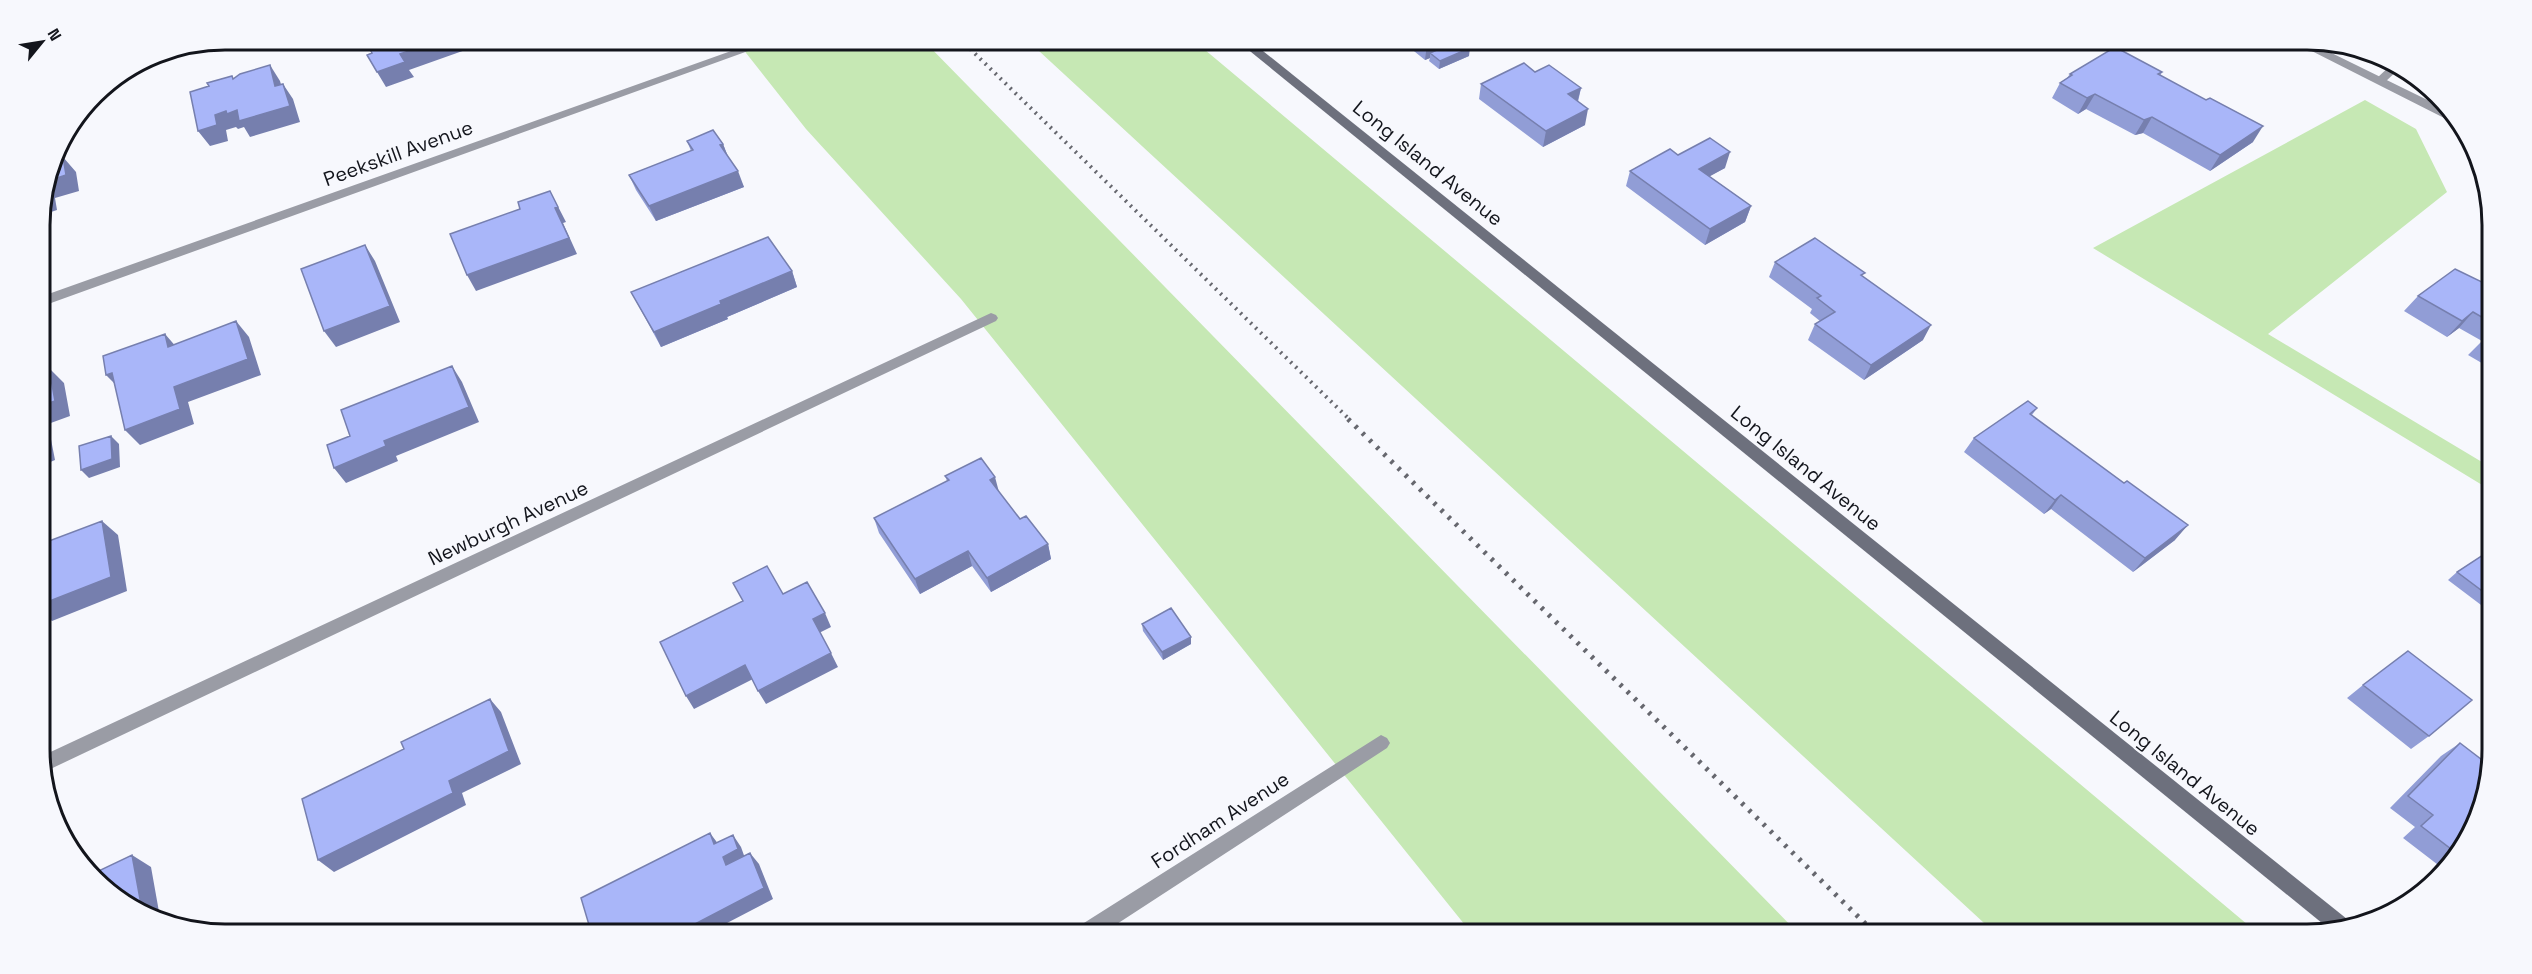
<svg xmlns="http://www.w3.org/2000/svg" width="2532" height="974" font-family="'Space Grotesk',sans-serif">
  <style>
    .green { fill: #c6e8b4 }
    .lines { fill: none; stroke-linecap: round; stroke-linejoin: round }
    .lane { fill: #9a9ca5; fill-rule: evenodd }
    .street { fill: #9a9ca5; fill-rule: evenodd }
    .secondary { fill: #6d707d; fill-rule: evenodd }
    .rail-far1 { stroke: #66676e; stroke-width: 4; stroke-dasharray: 2 5; stroke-linecap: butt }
    .rail { stroke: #66676e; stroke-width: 5; stroke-dasharray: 3 7; stroke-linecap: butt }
    .wall { fill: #919dd6 }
    .shaded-wall { fill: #767fae }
    .building { fill: #a9b6f9; stroke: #767fae; stroke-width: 1.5 }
    .labels { text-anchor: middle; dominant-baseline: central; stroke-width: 4.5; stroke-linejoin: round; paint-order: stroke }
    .street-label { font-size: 20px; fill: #13151c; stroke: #f7f8fd }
    .rim { fill: none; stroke: #13151c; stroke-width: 3 }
  </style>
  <rect width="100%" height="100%" fill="#f7f8fd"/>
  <path class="green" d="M735,39H922L1800,935H1473L961,299L806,129Z
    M1026,39H1192L2260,935H1997Z
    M2365,100L2416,129L2447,192L2268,334L2492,468V491L2093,248Z"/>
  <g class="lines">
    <path class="lane" d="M2394,62L2402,66L2384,83H2376V79Z"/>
    <path class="street" d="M765,39L776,41L40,307V297Z
      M2288,39H2303L2456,114L2459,123H2454Z
      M991,313L996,315L998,318L996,321L42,773V756Z
      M1381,735L1387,738L1390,743L1387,748L1100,935H1074L1076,928Z"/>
    <path class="secondary" d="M1235,39H1248L2352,923L2353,928L2333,932Z"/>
    <path class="rail-far1" d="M960,39L1350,420"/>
    <path class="rail" d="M1348,419L1877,935"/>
  </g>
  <path class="wall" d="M1399,39H1473L1464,43L1469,56L1439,69L1429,61L1430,58L1425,60Z
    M1979,39H1993L1986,43Z
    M1535,72L1581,88L1578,102L1585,125L1543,147L1479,99L1481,84Z
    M2162,72L2160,76L2253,142L2210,171L2143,133L2135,135L2086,109L2078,114L2052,98L2060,83L2067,78L2070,74Z
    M687,141L723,144L728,157L744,187L656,221L636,190L629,175L691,151Z
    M1678,155L1725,168L1709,176L1751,206L1745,222L1705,245L1626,186L1630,171Z
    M1775,262L1864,277L1923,340L1864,380L1808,340L1815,324L1820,321L1810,313L1812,309L1769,277Z
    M792,271L797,287L727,317L728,319L661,347L631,292Z
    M2485,286L2492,290V369L2468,355L2482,341L2459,328L2447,337L2404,311L2418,296Z
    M2037,408L2032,415L2175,540L2133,572L2051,509L2044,514L1964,452L1974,438Z
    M945,476L999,492L1020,519L1048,544L1051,559L991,592L972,566L920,594L879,533L874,518L947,481Z
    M2492,549L2493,614L2448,580L2457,572Z
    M1142,624L1191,637V644L1163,660L1143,631Z
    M2363,685L2429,736L2411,749L2347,698Z
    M2460,743L2483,809L2455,862L2446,871L2403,838L2415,827L2390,808L2441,756Z"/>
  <path class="shaded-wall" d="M444,39H466L471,48L409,70L414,77L386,87L377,72L400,54Z
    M1439,39H1473L1434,56L1430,53V58L1425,60L1427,44Z
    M1470,48L1469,56L1439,69L1440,61Z
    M270,65L280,81L286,101L275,86Z
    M283,84L293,99L300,122L250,137L244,127L238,129L236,127L226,130L228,141L210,146L198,131L215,115L226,111Z
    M1581,88L1577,103L1568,94Z
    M2095,94L2086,109L2078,114L2087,98Z
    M1588,109L1585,125L1543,147L1546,131Z
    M2152,117L2143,133L2135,135L2144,120Z
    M2263,126L2253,142L2210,171L2220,155Z
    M723,144L729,159L720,145Z
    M1730,152L1725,168L1694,185L1699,169Z
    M63,157L76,172L79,191L55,198L57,210L39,216V212L48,181Z
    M738,171L744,187L656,221L649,206Z
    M550,191L566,222L563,223L577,254L476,291L467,275L555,208Z
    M1751,206L1745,222L1705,245L1710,229Z
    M365,245L375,261L400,322L336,347L324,331Z
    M792,271L797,287L727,317L728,319L661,347L654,332L720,301Z
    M2473,312L2459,328L2447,337L2462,321Z
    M236,321L249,337L261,375L188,402L194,424L140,445L125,430L174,387Z
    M1931,325L1923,340L1864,380L1871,365Z
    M165,334L178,349L168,347Z
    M452,366L462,382L479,422L396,456L398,461L346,483L334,468L384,441Z
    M49,368L64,383L70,416L48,424L55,460L41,466L40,406Z
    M112,373L121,390L106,375Z
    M111,436L119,444L120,467L89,478L81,470Z
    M995,477L999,492L990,480Z
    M2061,495L2051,509L2044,514L2055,500Z
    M102,521L118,535L127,591L52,621L42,612V604Z
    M2188,525L2175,540L2133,572L2145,558Z
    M1048,544L1051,559L991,592L987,578Z
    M968,551L972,566L920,594L915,579Z
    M825,613L831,627L819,633L813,619Z
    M1191,637V644L1163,660L1162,652Z
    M831,653L838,667L766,704L758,691Z
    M745,665L753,679L694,709L686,696Z
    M490,699L501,712L521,764L462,793L466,805L334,872L318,860L449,781Z
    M710,833L719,845L714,844Z
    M733,835L741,847L746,861L726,865L723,857Z
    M750,853L759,864L773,899L704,935H674Z
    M132,855L151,867L161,923L142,910Z"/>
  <path class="building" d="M364,39H444L400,54L405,62L377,72L367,55L372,53Z
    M1420,39H1439L1427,44Z
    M1460,40L1470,48L1440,61L1430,53Z
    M2115,47L2162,72L2158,74L2206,100L2210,98L2263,126L2220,155L2152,117L2144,120L2095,94L2087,98L2060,83L2072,75L2070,74Z
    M1524,63L1535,72L1549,65L1581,88L1568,94L1588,109L1546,131L1481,84Z
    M270,65L275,86L283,84L290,106L239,121L237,110L227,114L226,111L215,115L217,125L198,131L190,92L209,86L207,83L232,76L233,79L240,74Z
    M713,130L723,144L720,145L738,171L649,206L629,175L693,150L687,141Z
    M1710,138L1730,152L1699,169L1751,206L1710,229L1630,171L1670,149L1678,155Z
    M63,157L66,175L48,181L54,160Z
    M550,191L558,207L555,208L569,238L467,275L450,234L520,209L518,202Z
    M768,237L792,271L720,301L721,304L654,332L631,292Z
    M1815,238L1865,273L1861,275L1931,325L1871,365L1815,324L1835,312L1817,298L1821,296L1775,262Z
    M365,245L390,306L324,331L301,269Z
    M2455,269L2482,282L2485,286L2492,290V323L2473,312L2462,321L2418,296Z
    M236,321L248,359L174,387L180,409L125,430L112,373L106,375L103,356L165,334L168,347Z
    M2492,333V345L2483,340Z
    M452,366L469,407L384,441L386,446L334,468L327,445L350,436L341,410Z
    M49,368L55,401L40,406V371Z
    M2028,401L2037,408L2030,414L2124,483L2127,481L2188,525L2145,558L2061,495L2055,500L1974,438Z
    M111,436L112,459L81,470L79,446Z
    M981,458L995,477L990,480L1020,519L1026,516L1048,544L987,578L968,551L915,579L874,518L949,480L945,476Z
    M102,521L111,577L42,604L41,544Z
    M2492,549L2493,599L2457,572Z
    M767,566L783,594L807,582L825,613L813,619L831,653L758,691L745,665L686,696L660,642L743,601L733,583Z
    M1171,608L1191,637L1162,652L1142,624Z
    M2408,651L2472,700L2429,736L2363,685Z
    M490,699L509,751L449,781L453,793L318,860L302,799L404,749L401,742Z
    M2460,743L2490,766L2483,809L2459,855L2421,826L2433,815L2408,796Z
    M710,833L714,844L733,835L738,849L723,857L726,865L750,853L764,888L674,935H592L581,898Z
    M132,855L142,910L90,875Z"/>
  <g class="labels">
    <g class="street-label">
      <text transform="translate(398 153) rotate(-20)">Peekskill Avenue</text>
      <text transform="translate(1428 163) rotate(39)">Long Island Avenue</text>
      <text transform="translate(1806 468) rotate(39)">Long Island Avenue</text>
      <text transform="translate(508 523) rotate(-25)">Newburgh Avenue</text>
      <text transform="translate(2185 773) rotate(39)">Long Island Avenue</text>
      <text transform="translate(1220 820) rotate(-33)">Fordham Avenue</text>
    </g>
  </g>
  <path d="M0 0H2532V974H0ZM225 50H2307A175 175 0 0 1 2482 225V749A175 175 0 0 1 2307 924H225A175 175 0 0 1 50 749V225A175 175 0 0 1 225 50Z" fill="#f7f8fd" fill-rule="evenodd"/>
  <path class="rim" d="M225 50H2307A175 175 0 0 1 2482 225V749A175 175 0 0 1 2307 924H225A175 175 0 0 1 50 749V225A175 175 0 0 1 225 50Z"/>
  <g transform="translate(42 42) rotate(60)" stroke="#f7f8fd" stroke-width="4.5" paint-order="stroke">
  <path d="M0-4.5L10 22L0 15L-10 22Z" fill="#13151c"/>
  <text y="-9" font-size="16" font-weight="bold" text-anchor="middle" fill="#13151c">N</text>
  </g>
</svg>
